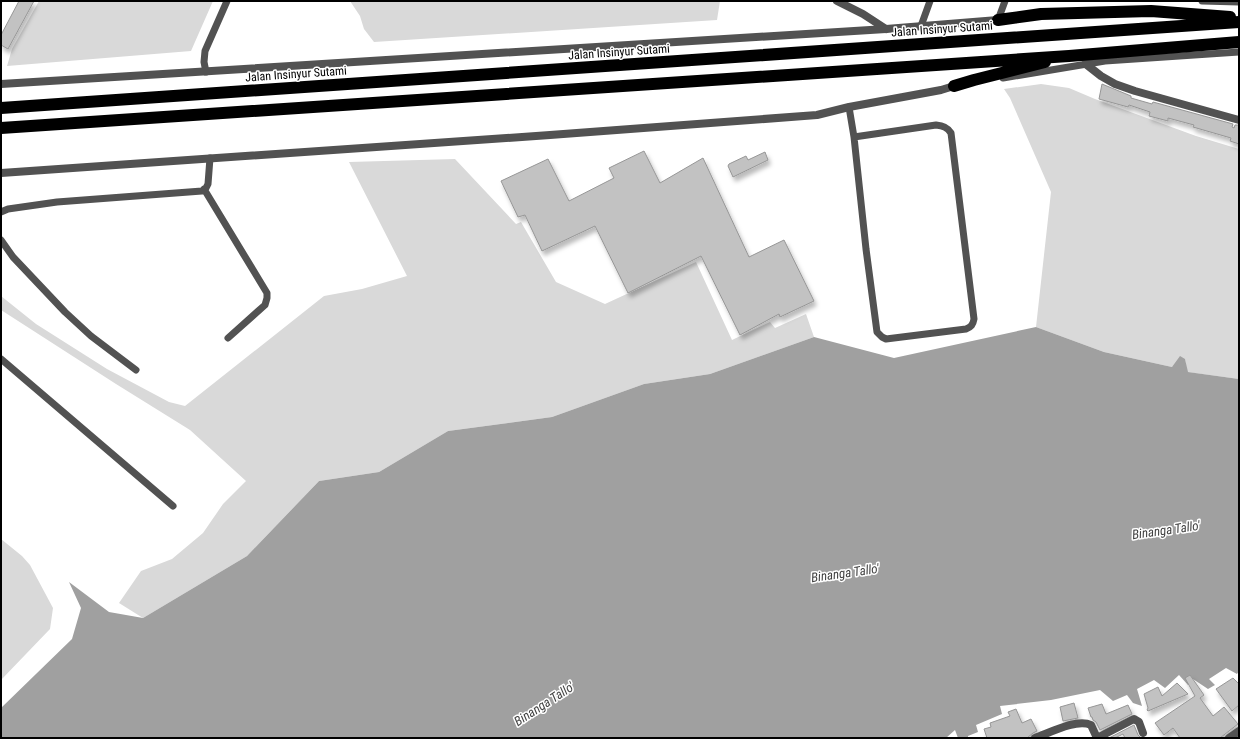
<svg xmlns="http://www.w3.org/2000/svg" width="1240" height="739" font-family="'Roboto Condensed',sans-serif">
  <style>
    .green { fill: #d9d9d9 }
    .water { fill: #a0a0a0 }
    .building { fill: #c2c2c2; stroke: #969696; filter: url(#shadow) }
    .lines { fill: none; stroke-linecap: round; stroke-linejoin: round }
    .service { stroke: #525252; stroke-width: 7 }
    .minor { stroke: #525252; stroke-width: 8 }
    .tertiary { stroke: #525252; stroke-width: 8 }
    .motorway { stroke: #000; stroke-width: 12 }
    .labels { text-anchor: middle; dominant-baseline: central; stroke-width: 3; stroke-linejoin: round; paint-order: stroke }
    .street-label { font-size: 12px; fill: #000; stroke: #fff }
    .water-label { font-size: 13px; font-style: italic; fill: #414141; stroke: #fff }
  </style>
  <defs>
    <filter id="shadow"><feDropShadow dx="2.5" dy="4.5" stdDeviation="2" flood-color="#0004"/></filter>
  </defs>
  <rect width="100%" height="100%" fill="#fff"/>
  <path class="green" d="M39,1H213L191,51L7,66L12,49Z
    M350,1H720L717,20L374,42L364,29L360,16Z
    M1041,84L1069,88L1095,99L1196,136L1239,149V379L1187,372L1185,359L1172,367L1104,352L1036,327L1051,192L1010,98L1004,89Z
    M455,159L516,224L521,222L556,282L605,304L696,262L732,340L770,322L775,328L806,314L814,337L710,374L644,384L552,417L448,431L379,472L319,481L247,556L143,618L119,603L141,571L172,559L203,533L223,504L246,481L190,430L116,384L1,310V296L36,324L107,369L169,402L185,406L324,296L362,289L407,276L349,162Z
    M1,539L22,556L30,565L53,608L50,629L1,680Z"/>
  <path class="water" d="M1036,327L1104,352L1172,367L1180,356L1185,359L1188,372L1239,379V671L1237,674L1226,668L1209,679L1215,685L1208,689L1193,679L1188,685L1179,675L1165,688L1154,680L1137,689L1142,706L1133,703L1127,695L1113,701L1100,690L1051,700L1000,706L1002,714L976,725L978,732L968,736V738H958L955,730L946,738H1V708L72,639L81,608L69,582L109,612L143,618L247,556L319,481L379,472L448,431L552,417L644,384L710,374L814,337L894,358Z"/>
  <path class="building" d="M19,1H34L8,49L1,45V35Z
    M1102,84L1131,96V98L1152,104L1153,102L1233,124L1232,127L1234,128L1235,125H1239V144L1230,141L1231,138L1193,127L1194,125L1168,118V121L1149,116L1150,112L1129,105L1128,107L1099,99Z
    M644,151L660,183L703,158L749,257L784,240L814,301L780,317L779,314L740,335L701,256L628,293L595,226L542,251L525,215L518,217L501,181L548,159L569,201L614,178L609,168Z
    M765,152L768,160L733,177L728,166L729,164L746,156L748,160Z
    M1190,675L1204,695L1200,698L1213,716L1224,707L1238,724L1220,738H1180L1173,728L1164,735L1155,723L1195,696L1185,678Z
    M1233,678L1239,684V705L1232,711L1216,689Z
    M1177,683L1188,694L1148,711L1147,710L1148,708L1144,694L1158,687L1162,696Z
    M1074,703L1078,718L1063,721L1060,707Z
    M1102,704L1106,714L1128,705L1132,714L1100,730L1096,722L1093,720L1092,717H1091L1088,708Z
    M1016,709L1022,723L1031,719L1037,731L1033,733L1027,738H987L984,729L991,727L990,723L1010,716L1008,712Z
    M1134,725L1138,735L1141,738H1125L1123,734L1115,738H1109Z"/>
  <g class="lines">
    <path class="service" d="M1202,1L1239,2
      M998,20L1005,1
      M921,26L930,1
      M206,72L204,62L205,51L227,1
      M1003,78L1105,61L1239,52
      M849,107L854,137L866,249L877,332L882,337L886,339L966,329C971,327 973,325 974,319L951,133C947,127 943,126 936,125L854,137
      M204,189L267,293V298L265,305L228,338
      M1,212L8,209L57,202L202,191L206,188L208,184L210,158
      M1,240L13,257L65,312L91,336L136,370
      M1,359L173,506"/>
    <path class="minor" d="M837,1L863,14L886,29
      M1085,55L1087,65L1101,76L1115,84L1135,91L1239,120
      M1035,738C1049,733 1077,718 1091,725L1097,738
      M1097,738L1134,719L1139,722L1143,733
      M1229,738L1239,731"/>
    <path class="tertiary" d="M1,84L886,29L998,20
      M1,173L550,135L817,115L849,107L941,90L954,86"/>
    <path class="motorway" d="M998,20L1041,14L1151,11L1230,17
      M954,86L974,80L1045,62
      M1,108L1239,22
      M1,128L1069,56L1239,42"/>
  </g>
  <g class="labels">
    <g class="street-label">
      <text transform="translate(942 29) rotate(-4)">Jalan Insinyur Sutami</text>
      <text transform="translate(619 52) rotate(-4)">Jalan Insinyur Sutami</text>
      <text transform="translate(296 74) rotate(-4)">Jalan Insinyur Sutami</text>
    </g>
    <g class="water-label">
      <text transform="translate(1166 530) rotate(-8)">Binanga Tallo'</text>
      <text transform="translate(845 573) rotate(-8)">Binanga Tallo'</text>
      <text transform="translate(544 704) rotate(-33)">Binanga Tallo'</text>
    </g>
  </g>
  <rect width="1240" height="739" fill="none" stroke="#000000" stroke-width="4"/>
</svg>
